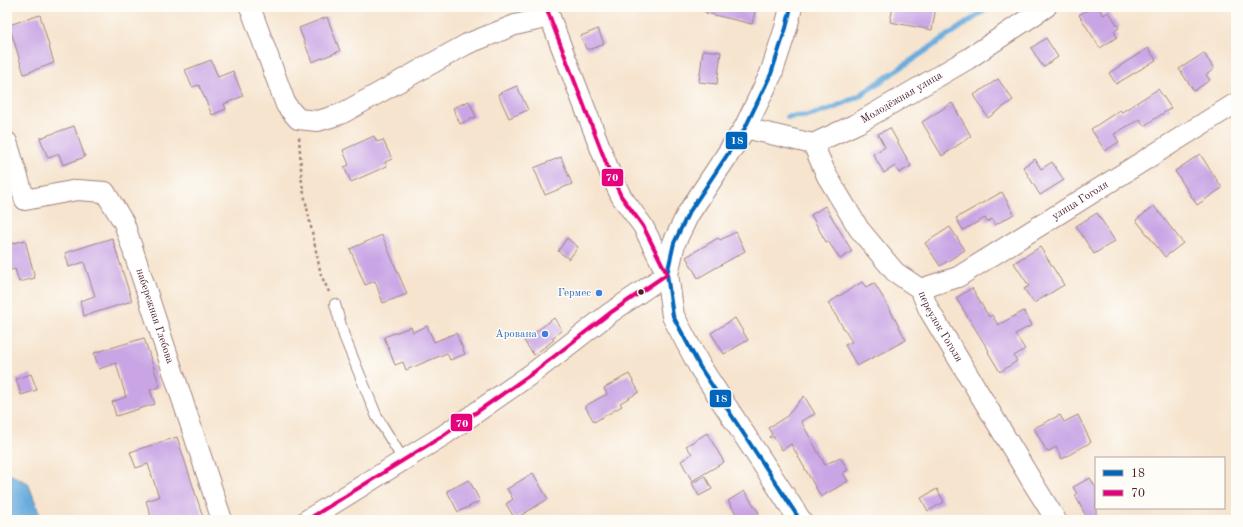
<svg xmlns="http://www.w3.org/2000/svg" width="1243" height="527" font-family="'Old Standard TT',serif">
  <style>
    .water { fill: #68acdd; stroke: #596684 }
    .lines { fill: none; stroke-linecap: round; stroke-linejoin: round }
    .stream { stroke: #68acdd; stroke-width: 5.5 }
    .building { fill: #c9a5e5 }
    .service-casing { stroke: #a0827c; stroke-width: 12 }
    .minor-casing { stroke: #a0827c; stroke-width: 22 }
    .tertiary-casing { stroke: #a0827c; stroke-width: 24 }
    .path { stroke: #a0827c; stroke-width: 2.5; stroke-dasharray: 3 3; stroke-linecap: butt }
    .service { stroke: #fff; stroke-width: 10 }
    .minor { stroke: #fff; stroke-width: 20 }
    .tertiary { stroke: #fff; stroke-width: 22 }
    .bus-1-casing { stroke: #fdfcf7; stroke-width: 7 }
    .bus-2-casing { stroke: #fdfcf7; stroke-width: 7 }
    .bus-1 { stroke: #0065bd; stroke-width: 4 }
    .bus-2 { stroke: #e5007d; stroke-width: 4 }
    .bus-dot { fill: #4a1f2b; stroke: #fdfcf7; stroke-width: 1.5 }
    .shop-dot { fill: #3f7fe0; stroke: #fdfcf7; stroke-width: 1.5 }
    .labels { text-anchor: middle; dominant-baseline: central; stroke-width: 3; stroke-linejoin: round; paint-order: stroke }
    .street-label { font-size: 11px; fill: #4a1f2b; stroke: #fdfcf7 }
    .shop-label { font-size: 11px; fill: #366cbe; stroke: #fdfcf7; text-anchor: end }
    .line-badge { stroke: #fdfcf7; stroke-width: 1.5 }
    .badge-label { font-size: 11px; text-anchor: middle; font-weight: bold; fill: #fff }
  </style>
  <rect width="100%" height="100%" fill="#fdfcf7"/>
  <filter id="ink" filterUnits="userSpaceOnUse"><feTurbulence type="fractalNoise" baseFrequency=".025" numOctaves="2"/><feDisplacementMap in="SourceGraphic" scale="8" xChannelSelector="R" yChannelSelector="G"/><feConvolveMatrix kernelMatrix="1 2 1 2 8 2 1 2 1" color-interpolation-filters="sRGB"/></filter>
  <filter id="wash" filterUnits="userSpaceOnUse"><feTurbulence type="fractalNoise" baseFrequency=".012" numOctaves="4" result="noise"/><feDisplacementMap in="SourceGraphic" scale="16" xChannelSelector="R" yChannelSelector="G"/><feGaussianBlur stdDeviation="0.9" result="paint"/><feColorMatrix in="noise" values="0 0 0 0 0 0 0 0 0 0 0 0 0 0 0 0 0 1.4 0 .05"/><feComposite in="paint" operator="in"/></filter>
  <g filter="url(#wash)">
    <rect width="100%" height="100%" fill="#f6e4ce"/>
    <path class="water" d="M7,473L28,483L42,520H7Z"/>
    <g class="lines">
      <path class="stream" d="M788,117L809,116L831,109L859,96L990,7"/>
    </g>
    <g id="blocks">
      <path class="building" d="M706,7H756L752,24L706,13Z
        M893,7H936L932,30L890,22Z
        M1092,7H1098L1103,15L1109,12L1119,28L1114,31L1117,37L1100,48L1079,15Z
        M40,15L54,63L24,74L9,25Z
        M327,17L340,51L312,62L299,28Z
        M598,29L604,44L592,49H586L581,36Z
        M1046,38L1058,57L1043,67L1031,48Z
        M1148,48L1156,60L1116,84L1109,73Z
        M703,50L721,52L717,84L699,82Z
        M1204,53L1214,69L1206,75L1210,80L1194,91L1179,69Z
        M211,60L218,77L233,71L243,96L224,104L226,109L212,115L199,85L192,87L185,70Z
        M998,79L1013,100L988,118L974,95Z
        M517,86L528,110L509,118L498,94Z
        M1158,89L1171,108L1144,126L1140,119L1114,134L1119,142L1105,151L1091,129L1120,110L1122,112Z
        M469,101L476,117L460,124L453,108Z
        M952,103L971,136L942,156L922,122Z
        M74,126L85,157L63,165L59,154L48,158L40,138Z
        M890,128L911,166L899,173L895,166L884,173L873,154L885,147L878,134Z
        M374,136L377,142L383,140L392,159L385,162L387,166L351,182L344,167L349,165L343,150Z
        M1200,154L1222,188L1197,205L1175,171Z
        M561,157L572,184L545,195L534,168Z
        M1035,159L1041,169L1052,162L1064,180L1040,195L1023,167Z
        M1002,192L1014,214L995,225L992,219L987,222L985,218L963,230L956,218Z
        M825,206L852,251L840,259L828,241L826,242L811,215Z
        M1154,206L1183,243L1165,257L1136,220Z
        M1097,213L1115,241L1094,254L1076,226Z
        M950,227L965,250L940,266L925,243Z
        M736,232L745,251L698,278L686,257L718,238L720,240Z
        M382,235L407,294L383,303L375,281L365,285L350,249Z
        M112,238L132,301L84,316L80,301L95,296L84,262L69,267L65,253Z
        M567,238L578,247L569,259L558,251Z
        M25,240L35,278L19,282L15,269L7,271V245Z
        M1040,247L1064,285L1034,303L1024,289L1029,286L1014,263Z
        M862,282L866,287L874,283L887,304L906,340L857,366L845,345L852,342L828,303Z
        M972,288L989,317L992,315L998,325L1024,311L1032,325L1015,334L1025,349L1014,356L1017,361L1000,372L988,352L989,351L956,298Z
        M554,318L562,330L552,338L554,340L534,355L524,341Z
        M735,318L748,340L724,354L711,333Z
        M427,326L434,342L456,333L465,354L450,360L447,353L406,370L403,362L395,365L384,337L411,327L413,332Z
        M144,338L160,387L150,390L155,404L116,416L112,402L126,397L116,363L99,369L94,353Z
        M31,374L37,390L21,395L16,379Z
        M629,374L639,392L620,403L622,406L594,422L585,406L607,394L604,388Z
        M804,396L815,414L801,421L825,465L840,457L848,470L843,473L848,481L821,497L791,444L782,450L773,436L770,438L769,437L772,434L768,428L787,416Z
        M1060,415L1064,422L1078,415L1091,442L1062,459L1056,447L1047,452L1034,428Z
        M707,433L724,462L692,481L681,461L692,454L686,446Z
        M177,437L204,520H152L146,501L159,497L148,464L136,468L130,452Z
        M533,473L548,499L515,519L506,504L513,499L507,489Z
        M705,476L712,489L699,496L692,483Z
        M1090,478L1096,488V520H1088L1075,495L1077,494L1073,487Z
        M469,480L480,501L458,512L447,491Z
        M937,489L944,502L928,511L921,498Z
        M744,491L759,513L747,520H740L728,501Z"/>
    </g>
  </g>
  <g filter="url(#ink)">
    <use href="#blocks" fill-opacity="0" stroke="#a0827c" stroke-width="1"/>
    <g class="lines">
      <defs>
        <path id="service" d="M335,304L344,336L377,417L404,461"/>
        <g id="minor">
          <path d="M250,7L286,105L298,119L318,121L341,114L467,44L515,25L550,17"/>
          <path id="s1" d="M745,128L813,144L858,123L968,59L1046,7"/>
          <path id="s2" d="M7,142L25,200L77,190L105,192L124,223L222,520"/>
          <path id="s3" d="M813,144L827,176L859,229L895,272L920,289L929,310L1033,483L1056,520"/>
          <path id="s4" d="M920,289L958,277L1236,103"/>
          <path d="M307,520L444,435L534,372L610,313L667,274L643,226L621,196L610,173L546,7"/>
        </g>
        <path id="tertiary" d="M791,7L786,28L771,74L745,128L688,214L674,243L667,274L673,316L700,367L800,520"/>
      </defs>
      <use href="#service" class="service-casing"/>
      <use href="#minor" class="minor-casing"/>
      <use href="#tertiary" class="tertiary-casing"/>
      <path class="path" d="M299,137L302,184L321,275L329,292"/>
      <use href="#service" class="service"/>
      <use href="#minor" class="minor"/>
      <use href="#tertiary" class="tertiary"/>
      <defs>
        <path id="bus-1" d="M791,7L786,28L771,74L745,128L688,214L674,243L667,274L673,316L700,367L800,520"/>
        <path id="bus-2" d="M307,520L444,435L534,372L610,313L667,274L643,226L621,196L610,173L546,7"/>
      </defs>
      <use href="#bus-1" class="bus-1-casing"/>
      <use href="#bus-2" class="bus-2-casing"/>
      <use href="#bus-1" class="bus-1"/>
      <use href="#bus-2" class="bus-2"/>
    </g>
  </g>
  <circle class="bus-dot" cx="641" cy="292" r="3.5"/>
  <g class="shop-dot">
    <circle cx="599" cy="293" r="4"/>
    <circle cx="545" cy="334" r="4"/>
  </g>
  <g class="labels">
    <g class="street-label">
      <text stroke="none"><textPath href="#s1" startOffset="170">Молодёжная улица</textPath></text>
      <text stroke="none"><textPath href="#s4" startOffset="184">улица Гоголя</textPath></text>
      <text stroke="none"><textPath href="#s2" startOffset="276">набережная Глебова</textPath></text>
      <text stroke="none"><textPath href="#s3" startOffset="226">переулок Гоголя</textPath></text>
    </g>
    <g class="shop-label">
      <text x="591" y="293">Гермес</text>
      <text x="537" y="334">Арована</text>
    </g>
  </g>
  <g class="line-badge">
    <rect x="725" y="131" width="23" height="19" rx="4" fill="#0065bd"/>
    <rect x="601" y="168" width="23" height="19" rx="4" fill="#e5007d"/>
    <rect x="709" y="389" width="23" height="19" rx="4" fill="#0065bd"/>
    <rect x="450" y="413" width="23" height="19" rx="4" fill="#e5007d"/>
  </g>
  <g class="badge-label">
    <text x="737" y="144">18</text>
    <text x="612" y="181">70</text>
    <text x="721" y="402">18</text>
    <text x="462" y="427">70</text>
  </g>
  <rect width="1243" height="527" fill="none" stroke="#fdfcf7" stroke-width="24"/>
  <rect x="1095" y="457" width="130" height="52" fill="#fdfcf7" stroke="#b5a4a5"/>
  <rect x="1103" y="470" width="20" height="6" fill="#0065bd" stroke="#b5a4a5"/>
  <text x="1131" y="477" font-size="12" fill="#4a1f2b">18</text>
  <rect x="1103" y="490" width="20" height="6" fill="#e5007d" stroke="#b5a4a5"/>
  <text x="1131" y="497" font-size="12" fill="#4a1f2b">70</text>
</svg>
